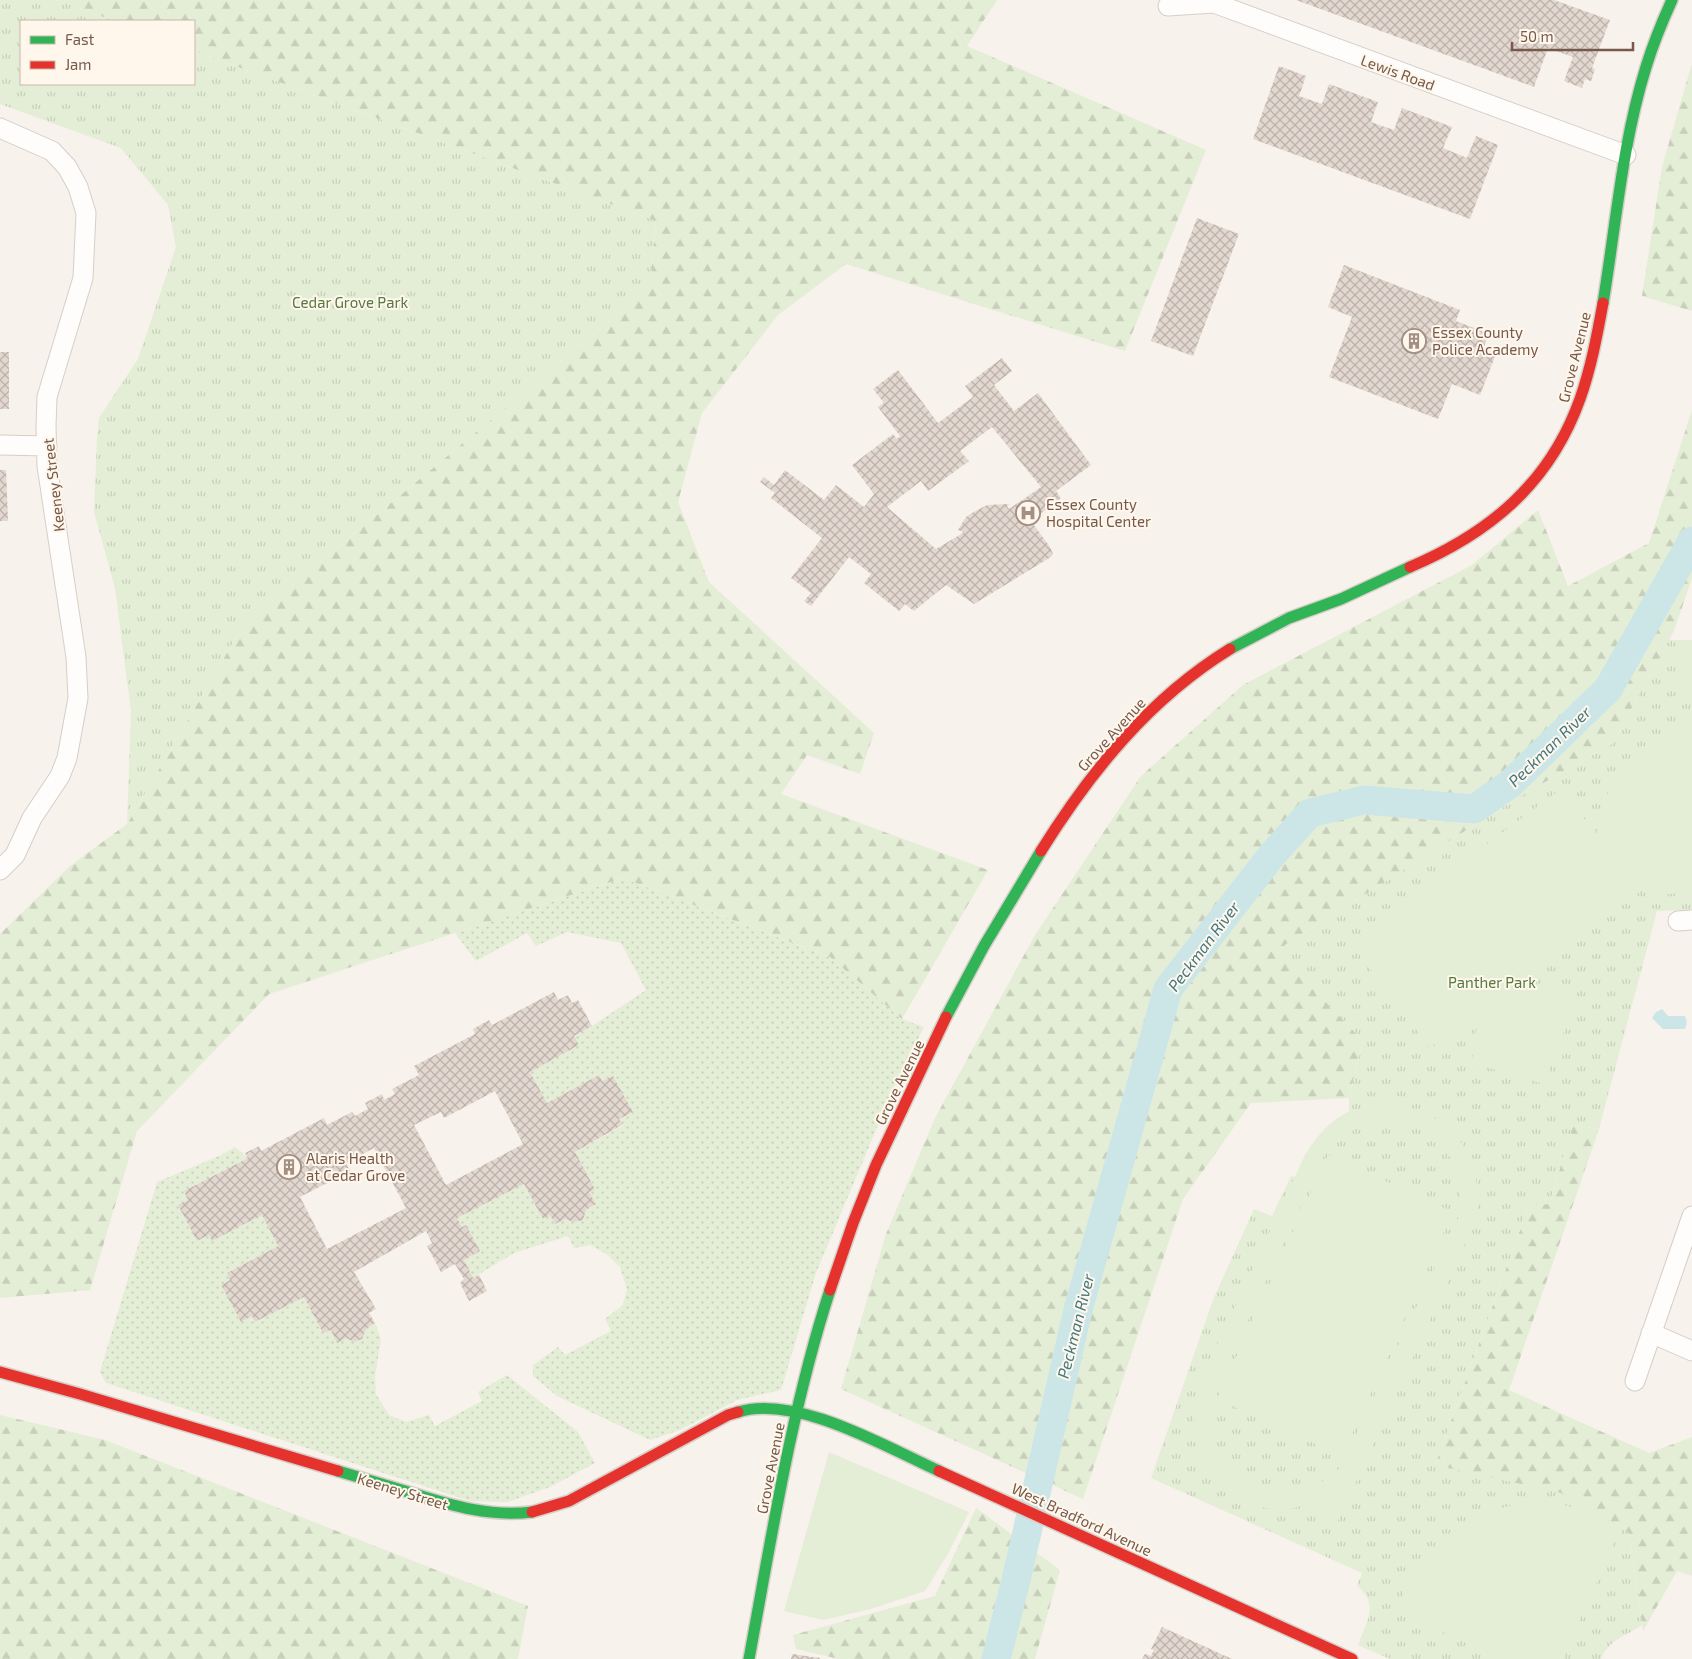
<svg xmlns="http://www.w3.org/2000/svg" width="1692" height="1659" font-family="'Exo 2',sans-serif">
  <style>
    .grass { fill: url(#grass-dots) }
    .forest { fill: url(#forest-firs) }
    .park { fill: url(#park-tufts) }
    .pitch { fill: #e4eed6; fill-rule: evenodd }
    .water { fill: #cce6e8 }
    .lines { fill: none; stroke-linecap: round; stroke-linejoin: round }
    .river { stroke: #cce6e8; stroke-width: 29 }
    .building { fill: url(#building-cross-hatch); fill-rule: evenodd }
    .street-casing { stroke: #d6cec8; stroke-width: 21 }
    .fast-casing { stroke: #d6cec8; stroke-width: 14 }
    .jam-casing { stroke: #d6cec8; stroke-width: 14 }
    .street { stroke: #fefdfc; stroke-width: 19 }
    .fast { stroke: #30b455; stroke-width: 11 }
    .jam { stroke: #e5322d; stroke-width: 11 }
    .labels { text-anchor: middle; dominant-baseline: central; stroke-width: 4; stroke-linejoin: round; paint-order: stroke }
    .street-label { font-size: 15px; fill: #76594b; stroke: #fff7ec }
    .park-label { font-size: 15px; fill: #547b42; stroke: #fff7ec }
    .poi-label { font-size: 15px; fill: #76594b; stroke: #fff7ec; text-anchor: start }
    .water-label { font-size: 16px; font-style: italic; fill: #417882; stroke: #fff7ec }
  </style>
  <defs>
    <pattern id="grass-dots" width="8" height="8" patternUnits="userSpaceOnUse" patternTransform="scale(1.25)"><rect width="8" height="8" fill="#e4eed6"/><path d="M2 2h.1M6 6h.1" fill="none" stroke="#c7ceb9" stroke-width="1.8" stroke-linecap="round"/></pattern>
    <pattern id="forest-firs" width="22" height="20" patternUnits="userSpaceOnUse" patternTransform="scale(1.25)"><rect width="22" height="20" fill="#e4eed6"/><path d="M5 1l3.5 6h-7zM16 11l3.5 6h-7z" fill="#c7ceb9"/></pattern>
    <pattern id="park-tufts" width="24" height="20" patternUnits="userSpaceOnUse" patternTransform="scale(1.25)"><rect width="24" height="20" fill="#e4eed6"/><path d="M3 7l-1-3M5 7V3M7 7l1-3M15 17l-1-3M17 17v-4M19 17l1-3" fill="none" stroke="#c7ceb9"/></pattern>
    <pattern id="building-cross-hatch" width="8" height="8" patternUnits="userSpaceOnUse" patternTransform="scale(1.25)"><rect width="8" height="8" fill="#e2d8d0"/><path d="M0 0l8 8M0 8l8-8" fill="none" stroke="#bcb2ab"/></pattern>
  </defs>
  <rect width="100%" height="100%" fill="#f7f2eb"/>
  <path class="grass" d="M623,878L830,957L902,1019L924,1027L894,1087L816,1273L781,1390L737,1400L680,1430L650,1440L557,1396L533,1376V1365L558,1347L565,1355L611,1331L605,1319L623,1305L627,1289L620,1267L606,1254L591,1245L574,1248L568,1236L514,1253L473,1278L464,1260L480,1251L466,1225L462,1227L457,1218L524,1184L543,1219L550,1215L555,1224L565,1219L574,1222L583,1220L586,1210L596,1205L589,1192L595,1188L575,1152L622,1126L619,1119L633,1112L613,1076L602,1081L599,1075L547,1103L530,1072L574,1036L592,1026L646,990L621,943L567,932L536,946L527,933L476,961L455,933Z
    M235,1147L248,1158L184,1191L188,1200L178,1205L197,1241L209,1235L212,1241L262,1215L278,1246L227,1273L230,1280L221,1285L241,1322L252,1316L255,1322L304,1297L323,1333L331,1330L337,1342L346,1338L354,1342L362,1339L366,1329L375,1323L381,1339L375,1377L376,1394L389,1415L406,1422L429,1415L435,1426L482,1401L478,1392L507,1375L578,1432L595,1463L550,1487L507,1502L470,1501L106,1383L100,1372L157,1182L219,1156Z"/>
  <path class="forest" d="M57,0H997L967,46L1206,150L1125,351L846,264L778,315L702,413L678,502L709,582L874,733L860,774L807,755L781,794L988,870L902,1019L830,957L623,878L269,994L137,1131L90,1290L0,1298V934L70,866L127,824L242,627L650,287L656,221L194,51V21H114Z
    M1692,63V311L1642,296L1662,167Z
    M1692,410V578L1674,631L1612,744L1519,797L1277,950L1363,1041L1349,1098L1251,1103L1183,1199L1083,1499L841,1389L886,1234L935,1118L1035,935L1141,776L1243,685L1472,565L1538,510L1568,586L1649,543Z
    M1573,1125L1599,1129L1509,1390L1649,1453L1692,1437V1576L1677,1571L1643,1631L1629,1533L1435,1465L1529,1205L1549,1204Z
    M0,1415L105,1440L528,1606L518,1659H0Z
    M976,1508L1060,1570L1035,1659H839L796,1649L793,1635L935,1596Z"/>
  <path class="park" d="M0,0H57L114,21H21V84H194V51L656,221L650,287L242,627L127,824L131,711L115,588L94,512L97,438L99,418L138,359L176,247L168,205L121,148L0,104Z
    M1669,640H1692V910L1657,911L1599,1129L1573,1125L1549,1204L1529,1205L1435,1465L1561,1493L1629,1533L1642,1625C1626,1636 1609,1639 1601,1659H1390L1358,1645C1366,1623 1380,1603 1357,1586L1362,1573L1151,1478L1213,1300L1254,1209L1272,1216L1291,1176L1295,1177C1310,1145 1318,1131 1349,1111V1098L1363,1041L1277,950L1519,797L1612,744Z"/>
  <path class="pitch" d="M1678,644H1692V697L1677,696Z
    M1692,721V892L1648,896L1613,858L1639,892L1521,980L1577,998L1544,1084L1472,1063L1474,1041L1481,1010L1430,1048L1352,945L1561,789L1596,834C1600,822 1601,805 1608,793C1626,760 1658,737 1692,721Z
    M1382,1104C1431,1105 1472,1134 1477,1186C1478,1192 1479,1199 1478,1206C1477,1212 1475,1218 1474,1224L1338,1521C1328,1516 1317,1509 1307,1506C1301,1505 1294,1509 1288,1509C1277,1511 1261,1508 1250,1504C1240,1500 1230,1492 1222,1484C1190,1453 1188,1419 1202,1378L1305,1155C1328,1120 1340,1111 1382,1104ZM1380,1122C1395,1123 1408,1124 1422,1130C1454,1143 1465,1188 1458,1219L1340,1468C1332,1474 1324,1481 1315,1485C1274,1504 1223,1476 1213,1433C1210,1421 1212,1408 1214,1395L1321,1160C1337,1138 1352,1127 1380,1122Z
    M1328,1155L1453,1212L1342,1456L1217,1399Z
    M829,1452L969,1512L949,1552L925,1591L871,1609L823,1620L784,1611Z
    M1538,1502C1554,1503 1596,1509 1607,1521C1611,1525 1613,1533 1616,1539L1565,1653L1564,1659H1500L1408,1616L1403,1596C1430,1536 1473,1507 1538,1502Z"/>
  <path class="water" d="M1662,1009L1668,1016H1685L1687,1022L1685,1029H1663L1652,1018L1656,1012Z"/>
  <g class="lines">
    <path class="river" d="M996,1659L1016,1580L1078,1310L1168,989L1272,855L1310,813L1364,800L1474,809L1510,784L1608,689L1692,541"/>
  </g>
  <path class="building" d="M1296,0H1554L1610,20L1592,68L1595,69L1591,81L1585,79L1582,88L1564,81L1573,57L1548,48L1534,87Z
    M1279,66L1306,76L1299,96L1322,104L1329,84L1378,102L1371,122L1379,125L1394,130L1402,108L1452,127L1443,148L1467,158L1476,136L1498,145L1470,219L1253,139Z
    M1197,218L1239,234L1193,356L1151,341Z
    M1344,265L1460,310L1456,321L1489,334L1483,349L1496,354L1480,395L1452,384L1438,419L1329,377L1352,317L1328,307Z
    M0,352H9V409H0Z
    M1002,358L1012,371L994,385L1014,411L1038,393L1091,465L1056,491L1061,498L1031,521L1050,547L1053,554L1051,557L974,604L946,585L914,611L905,604L899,611L864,583L871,574L849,557L811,606L804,601L811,593L791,578L822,538L771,498L775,493L760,482L764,477L774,485L785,470L824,500L836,485L864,507L874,494L852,465L893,434L897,439L900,436L878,407L884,403L873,389L898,370L938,423L973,397L965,386ZM992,427L1041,487L1009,509L1007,506L1010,504L987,505L972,513L966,517L958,530L962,531L963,533L936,549L887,507L921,481L928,491L969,461L960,451Z
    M0,470H6L8,521H0Z
    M554,992L558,1000L568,995L572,1003L578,1000L592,1026L574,1036L579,1045L530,1072L547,1103L599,1075L602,1081L613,1076L633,1112L619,1119L622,1125L575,1152L595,1189L589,1192L596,1204L586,1210L583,1220L574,1222L565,1219L555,1224L550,1215L543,1219L524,1184L457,1218L462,1227L466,1225L480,1251L464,1260L473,1278L479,1275L487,1291L469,1301L460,1283L464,1279L455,1264L441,1272L427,1246L432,1243L426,1231L354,1272L376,1309L369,1313L375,1323L366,1329L362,1339L354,1342L346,1338L337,1343L331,1330L323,1333L304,1297L255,1322L252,1316L241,1322L221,1285L230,1280L227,1273L278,1246L262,1215L212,1241L209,1235L197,1241L178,1205L188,1200L184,1191L248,1158L245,1153L259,1146L261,1151L324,1118L327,1125L352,1112L355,1116L368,1109L365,1103L382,1094L384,1100L395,1094L392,1089L419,1075L414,1066L475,1034L473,1029L489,1020L492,1025ZM495,1091L523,1144L446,1185L414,1125L441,1112L444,1118ZM374,1148L406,1208L327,1249L300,1197L350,1171L346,1163Z
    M1162,1627L1232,1659H1142L1145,1654L1151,1656L1154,1650L1151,1649Z
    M792,1654L820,1658V1659H791Z"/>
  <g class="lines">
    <defs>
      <path id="street" d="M1168,6L1214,3L1626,155
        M0,128L52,151L67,167L78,187L86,213L83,278L47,397L46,426L47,466L76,657L78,698L67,758L60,776L32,818L15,855L0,870
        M0,445L47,446
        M1678,921L1692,920
        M1651,1333L1692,1351
        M1635,1381L1692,1216"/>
      <path id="fast" d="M1603,303C1616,225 1622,144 1646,67C1653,44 1662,22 1672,0
        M1230,649L1289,618L1341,599L1410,567
        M946,1017L984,946L1041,851
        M738,1412C796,1394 886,1447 939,1471
        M338,1471C364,1479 389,1486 415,1494C453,1506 491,1517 532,1512
        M749,1659C772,1535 791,1410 830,1290"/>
      <path id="jam" d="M1410,567C1490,533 1550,483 1580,399C1591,368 1597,336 1603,303
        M1041,851C1091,771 1149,699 1230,649
        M830,1290L853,1223L876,1165L946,1017
        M0,1372L80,1394L338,1471
        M939,1471L1352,1659
        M532,1512L569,1501L728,1415L738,1412"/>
    </defs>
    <use href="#street" class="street-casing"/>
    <use href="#fast" class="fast-casing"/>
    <use href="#jam" class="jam-casing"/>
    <use href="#street" class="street"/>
    <use href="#fast" class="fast"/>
    <use href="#jam" class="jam"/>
  </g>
  <defs>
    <symbol id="building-ring" viewBox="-11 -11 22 22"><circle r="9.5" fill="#fff7ec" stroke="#a38f83" stroke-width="1.5"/><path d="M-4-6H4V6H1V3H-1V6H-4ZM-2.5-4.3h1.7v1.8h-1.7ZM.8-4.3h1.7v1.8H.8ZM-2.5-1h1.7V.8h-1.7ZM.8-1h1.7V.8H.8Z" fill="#a38f83"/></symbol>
    <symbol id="hospital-ring" viewBox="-11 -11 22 22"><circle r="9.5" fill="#fff7ec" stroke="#a38f83" stroke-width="1.5"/><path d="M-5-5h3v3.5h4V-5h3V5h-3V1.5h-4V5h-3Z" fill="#a38f83"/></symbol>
  </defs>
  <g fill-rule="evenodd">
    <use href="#building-ring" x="1400" y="327" width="28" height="28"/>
    <use href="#hospital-ring" x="1014" y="499" width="28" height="28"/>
    <use href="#building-ring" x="275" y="1153" width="28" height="28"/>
  </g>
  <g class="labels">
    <g class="street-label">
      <text transform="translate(1398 72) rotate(20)">Lewis Road</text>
      <text transform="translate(1574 357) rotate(-76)">Grove Avenue</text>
      <text transform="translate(53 485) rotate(-97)">Keeney Street</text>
      <text transform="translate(1111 734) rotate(-48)">Grove Avenue</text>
      <text transform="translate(899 1082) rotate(-64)">Grove Avenue</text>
      <text transform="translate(770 1468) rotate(-79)">Grove Avenue</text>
      <text transform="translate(403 1491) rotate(17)">Keeney Street</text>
      <text transform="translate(1082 1519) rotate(25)">West Bradford Avenue</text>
    </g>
    <g class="park-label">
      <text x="350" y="302">Cedar Grove Park</text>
      <text x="1492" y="982">Panther Park</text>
    </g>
    <g class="poi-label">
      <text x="1432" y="332">Essex County<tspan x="1432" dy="17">Police Academy</tspan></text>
      <text x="1046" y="504">Essex County<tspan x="1046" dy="17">Hospital Center</tspan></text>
      <text x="306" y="1158">Alaris Health<tspan x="306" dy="17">at Cedar Grove</tspan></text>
    </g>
    <g class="water-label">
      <text transform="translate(1549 746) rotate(-44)">Peckman River</text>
      <text transform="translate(1203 946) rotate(-53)">Peckman River</text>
      <text transform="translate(1075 1326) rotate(-76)">Peckman River</text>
    </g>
  </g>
  <rect x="20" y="20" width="175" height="65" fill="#fff7ec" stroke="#c8b8ac"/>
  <rect x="30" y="36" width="25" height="8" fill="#30b455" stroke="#c8b8ac"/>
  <text x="65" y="45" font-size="15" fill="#76594b">Fast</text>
  <rect x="30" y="61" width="25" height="8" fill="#e5322d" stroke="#c8b8ac"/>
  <text x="65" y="70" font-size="15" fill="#76594b">Jam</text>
  <path d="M1512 42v8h121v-8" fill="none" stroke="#76594b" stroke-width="2.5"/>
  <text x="1520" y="42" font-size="15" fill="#76594b" stroke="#fff7ec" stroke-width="4" paint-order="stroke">50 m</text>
</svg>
